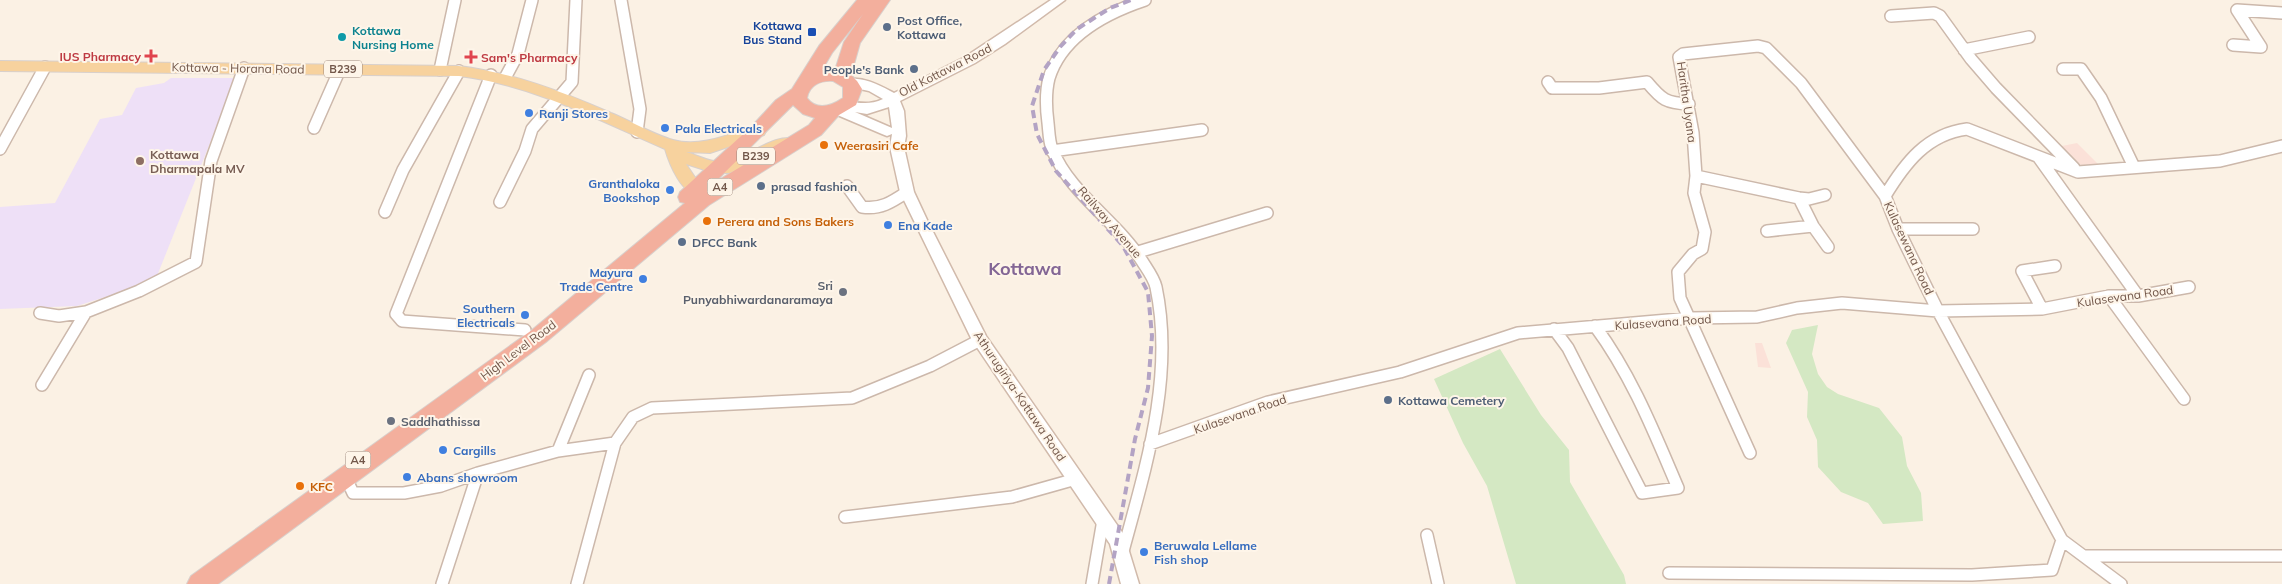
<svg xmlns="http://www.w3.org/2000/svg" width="2282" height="584" font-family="Mulish,sans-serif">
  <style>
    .commercial { fill: #fbe1d8 }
    .education { fill: #eee0f7 }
    .green { fill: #d4e8c3 }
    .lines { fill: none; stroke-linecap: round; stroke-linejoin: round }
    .street-casing { stroke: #ccb8ab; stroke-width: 14 }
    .secondary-casing { stroke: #d1baab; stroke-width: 3 }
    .primary-casing { stroke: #d8d0cc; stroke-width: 2 }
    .highway-casing { stroke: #d8d0cc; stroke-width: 2 }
    .street { stroke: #fff; stroke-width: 11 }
    .secondary { fill: #fff; fill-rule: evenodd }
    .primary { fill: #f7d29e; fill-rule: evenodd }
    .highway { fill: #f3af9d; fill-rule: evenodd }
    .rail { stroke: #b3a3c4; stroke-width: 4; stroke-dasharray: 8 5; stroke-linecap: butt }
    .service-dot { fill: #5c6f8a; stroke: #fef5e9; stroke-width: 2 }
    .transit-dot { fill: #1a4fb4; stroke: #fef5e9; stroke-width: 2 }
    .culture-dot { fill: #0f9aa8; stroke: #fef5e9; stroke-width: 2 }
    .health-dot { fill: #e0444e; stroke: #fef5e9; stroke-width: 2 }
    .shop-dot { fill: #3f7fe0; stroke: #fef5e9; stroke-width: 2 }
    .food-dot { fill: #e8710a; stroke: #fef5e9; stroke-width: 2 }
    .education-dot { fill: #8d6e63; stroke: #fef5e9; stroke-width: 2 }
    .worship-dot { fill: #6b7280; stroke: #fef5e9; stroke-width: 2 }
    .labels { text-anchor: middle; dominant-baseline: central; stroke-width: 4; stroke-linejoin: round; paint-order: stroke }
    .shield { fill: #fef5e9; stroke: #9c867a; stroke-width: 1 }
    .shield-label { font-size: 11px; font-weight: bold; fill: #72574a }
    .service-label { font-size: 12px; font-weight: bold; fill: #4e5e75; stroke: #fef5e9; text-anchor: start }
    .transit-label { font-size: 12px; font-weight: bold; fill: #164399; stroke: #fef5e9; text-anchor: end }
    .culture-label { font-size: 12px; font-weight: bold; fill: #0d838f; stroke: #fef5e9; text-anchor: start }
    .health-label { font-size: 12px; font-weight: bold; fill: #be3a42; stroke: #fef5e9; text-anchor: end }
    .street-label { font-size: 12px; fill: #72574a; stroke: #fef5e9 }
    .shop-label { font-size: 12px; font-weight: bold; fill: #366cbe; stroke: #fef5e9; text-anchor: start }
    .food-label { font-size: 12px; font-weight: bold; fill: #c56008; stroke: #fef5e9; text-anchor: start }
    .education-label { font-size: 12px; font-weight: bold; fill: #785e54; stroke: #fef5e9; text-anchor: start }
    .worship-label { font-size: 12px; font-weight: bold; fill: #5b616d; stroke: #fef5e9; text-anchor: end }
    .district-label { font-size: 18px; font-weight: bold; fill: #836695; stroke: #fef5e9 }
  </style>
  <rect width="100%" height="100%" fill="#fbf1e4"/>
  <path class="commercial" d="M2077,143L2098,164L2083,167L2062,146Z
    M1755,343H1762L1771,368L1758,367Z"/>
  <path class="education" d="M171,78H236L155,281L77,306L0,309V207L55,203L100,119L122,115L136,88L164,83Z"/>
  <path class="green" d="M1818,325L1812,354L1818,374L1827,387L1838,394L1879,408L1902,437L1907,466L1921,493L1923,521L1883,524L1868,503L1841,492L1818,467L1817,440L1807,417L1808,392L1786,343L1792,330Z
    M1500,349L1541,415L1569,450L1570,482L1624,575L1626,584H1516L1487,486L1463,443L1434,379Z"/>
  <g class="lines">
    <defs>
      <path id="street" d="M621,0L640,109L637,132
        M1891,16L1934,13L1940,16L1971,59L1996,88L2074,168
        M2233,45L2261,47L2237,10L2282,13
        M1964,50L2029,37
        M2063,69H2081L2101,98L2134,167
        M440,70L455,0
        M491,75L396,314L402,321L525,330
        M505,78L518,54L532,0
        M1548,82L1552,88H1599L1647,82C1662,100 1666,103 1689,104
        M314,128L340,69
        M0,149L45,67
        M1052,151L1202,130
        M2039,158L2138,296
        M1696,176L1799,198L1809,199L1825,195
        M847,186L862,207C880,210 892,202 907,192
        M1799,198L1813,226L1828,247
        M500,202L525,151L532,129L572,82L576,0
        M385,212L403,170L459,71
        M1898,229H1973
        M1767,231L1813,226
        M1138,252L1267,213
        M2109,296L2184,399
        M2042,309L2022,271L2055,266
        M40,313L59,316L86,312
        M1554,329L1568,348L1642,493L1678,488C1654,432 1632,376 1595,326
        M42,385L86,312L139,291L196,262L211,161L244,68
        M615,443L633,417L652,408L852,398L930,366L980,340
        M1150,444L1268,402L1400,372L1518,333L1691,318L1757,317L1797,308L1842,303L1938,311L2042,309L2109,296H2138L2189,287
        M558,451L589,375
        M1750,453L1680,298L1678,272L1693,254L1702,249L1705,232L1694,193L1696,176L1693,133L1679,57L1683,54L1758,46L1766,48L1801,83L1885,196
        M346,478L353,493H404L441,486L478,473L558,451L615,443L577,584
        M845,517L1012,497L1076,479
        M1427,535L1438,584
        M1122,555C1145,469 1175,377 1156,287C1154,278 1147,269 1142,261C1117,221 1070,194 1052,149C1049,141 1049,132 1048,123C1046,108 1045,94 1049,78C1062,36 1106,13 1145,0
        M2086,556H2282
        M1669,573L1972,575L2052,570L2062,540
        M442,584L478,473
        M1092,584L1103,520
        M2121,584L2062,540L1938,311L1898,229L1885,196C1905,163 1927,134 1967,129L2078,172L2220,161L2282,146"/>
      <path id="secondary" d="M1051,0H1065L1005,44L975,63L900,101L904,111L906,136L904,147L914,192L928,222L986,336L1124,535L1139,584H1121L1110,544L972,340L900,192L890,147L892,134L887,136L882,134L835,114L833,111C845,93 861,110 883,99L869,91L846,86L844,83L846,80C862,75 881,86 894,93L965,57ZM889,107L892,128L855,112L867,114Z"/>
      <path id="primary" d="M0,61L459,66C513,73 561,91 611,113C631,121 652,134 673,140C702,148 731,133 758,125L764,127L766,131L764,135L710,153L686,152C697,155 709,162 721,162C745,161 773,132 796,139L798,143L796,147L729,173H714L686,164L703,189L701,193C683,199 669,163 665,149C598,120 533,85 459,76L0,71Z"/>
      <path id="highway" d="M857,0H890L860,43L851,75L857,81L862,89L856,105L839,115L821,135L709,205L546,342L218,584H187L191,576L532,330L685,203L680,202L678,197L680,192L752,126L776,100L792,89L819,46ZM863,14L844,42L835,70H822L832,53ZM833,81L843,87V98C831,106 817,111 807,98C809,85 821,80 833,81ZM793,105L803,114L815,118L809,125L714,183Z"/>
    </defs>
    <use href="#street" class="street-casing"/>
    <use href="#secondary" class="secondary-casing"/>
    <use href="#primary" class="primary-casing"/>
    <use href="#highway" class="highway-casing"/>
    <use href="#street" class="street"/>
    <use href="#secondary" class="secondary"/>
    <use href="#primary" class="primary"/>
    <use href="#highway" class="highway"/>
    <path class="rail" d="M1109,584L1135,439L1148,388L1152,336L1148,292L1123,246L1056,171L1037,134L1032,106L1044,70L1060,47L1077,29L1110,8L1131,0"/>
  </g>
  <g class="service-dot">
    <circle cx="887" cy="27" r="5"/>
    <circle cx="914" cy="69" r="5"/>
    <circle cx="761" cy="186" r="5"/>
    <circle cx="682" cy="242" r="5"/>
    <circle cx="1388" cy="400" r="5"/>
  </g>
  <rect class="transit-dot" x="807" y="27" width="10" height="10" rx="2.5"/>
  <circle class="culture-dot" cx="342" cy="37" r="5"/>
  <g class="health-dot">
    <path d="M148.5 48.5h5v5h5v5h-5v5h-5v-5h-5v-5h5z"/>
    <path d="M468.5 49.5h5v5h5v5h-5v5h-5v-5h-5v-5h5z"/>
  </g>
  <g class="shop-dot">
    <circle cx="529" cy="113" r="5"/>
    <circle cx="665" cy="128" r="5"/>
    <circle cx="670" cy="190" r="5"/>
    <circle cx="888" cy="225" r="5"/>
    <circle cx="643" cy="279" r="5"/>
    <circle cx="525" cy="315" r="5"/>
    <circle cx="443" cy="450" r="5"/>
    <circle cx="407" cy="477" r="5"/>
    <circle cx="1144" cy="552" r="5"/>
  </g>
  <g class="food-dot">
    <circle cx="824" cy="145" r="5"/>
    <circle cx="707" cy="221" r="5"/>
    <circle cx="300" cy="486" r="5"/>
  </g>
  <circle class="education-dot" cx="140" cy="161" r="5"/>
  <g class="worship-dot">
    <circle cx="843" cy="292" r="5"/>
    <circle cx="391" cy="421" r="5"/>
  </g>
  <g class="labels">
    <g class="shield">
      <rect x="324" y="60.5" width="38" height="17" rx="4"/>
      <rect x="737" y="147.5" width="38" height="17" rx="4"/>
      <rect x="707.5" y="178.5" width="25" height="17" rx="4"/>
      <rect x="345.5" y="451.5" width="25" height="17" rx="4"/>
    </g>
    <g class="shield-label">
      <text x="343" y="69">B239</text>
      <text x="756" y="156">B239</text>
      <text x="720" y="187">A4</text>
      <text x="358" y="460">A4</text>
    </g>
    <g class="service-label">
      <text x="897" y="20">Post Office,<tspan x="897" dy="14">Kottawa</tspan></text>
      <text x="904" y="69" text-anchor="end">People's Bank</text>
      <text x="771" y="186">prasad fashion</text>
      <text x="692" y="242">DFCC Bank</text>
      <text x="1398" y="400">Kottawa Cemetery</text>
    </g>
    <g class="transit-label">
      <text x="802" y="25">Kottawa<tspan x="802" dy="14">Bus Stand</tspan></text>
    </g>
    <g class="culture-label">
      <text x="352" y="30">Kottawa<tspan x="352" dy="14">Nursing Home</tspan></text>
    </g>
    <g class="health-label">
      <text x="141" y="56">IUS Pharmacy</text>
      <text x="481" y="57" text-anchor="start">Sam's Pharmacy</text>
    </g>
    <g class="street-label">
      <text transform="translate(238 68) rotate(1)">Kottawa - Horana Road</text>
      <text transform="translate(945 70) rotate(-27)">Old Kottawa Road</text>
      <text transform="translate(1687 102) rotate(82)">Haritha Uyana</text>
      <text transform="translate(1110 222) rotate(49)">Railway Avenue</text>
      <text transform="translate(1909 248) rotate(65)">Kulasewana Road</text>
      <text transform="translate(2125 296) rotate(-8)">Kulasevana Road</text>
      <text transform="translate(1663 322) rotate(-4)">Kulasevana Road</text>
      <text transform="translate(518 350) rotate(-37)">High Level Road</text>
      <text transform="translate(1020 396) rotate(56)">Athurugiriya-Kottawa Road</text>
      <text transform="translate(1240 414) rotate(-19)">Kulasevana Road</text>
    </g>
    <g class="shop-label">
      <text x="539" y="113">Ranji Stores</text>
      <text x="675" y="128">Pala Electricals</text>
      <text x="660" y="183" text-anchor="end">Granthaloka<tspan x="660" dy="14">Bookshop</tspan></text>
      <text x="898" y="225">Ena Kade</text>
      <text x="633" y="272" text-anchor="end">Mayura<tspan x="633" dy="14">Trade Centre</tspan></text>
      <text x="515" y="308" text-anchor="end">Southern<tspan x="515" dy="14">Electricals</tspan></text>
      <text x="453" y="450">Cargills</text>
      <text x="417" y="477">Abans showroom</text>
      <text x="1154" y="545">Beruwala Lellame<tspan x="1154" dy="14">Fish shop</tspan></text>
    </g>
    <g class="food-label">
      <text x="834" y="145">Weerasiri Cafe</text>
      <text x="717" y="221">Perera and Sons Bakers</text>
      <text x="310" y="486">KFC</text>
    </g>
    <g class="education-label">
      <text x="150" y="154">Kottawa<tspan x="150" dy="14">Dharmapala MV</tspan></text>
    </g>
    <g class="worship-label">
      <text x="833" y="285">Sri<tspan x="833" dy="14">Punyabhiwardanaramaya</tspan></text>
      <text x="401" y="421" text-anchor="start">Saddhathissa</text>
    </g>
    <g class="district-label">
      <text x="1025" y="268">Kottawa</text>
    </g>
  </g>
</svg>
